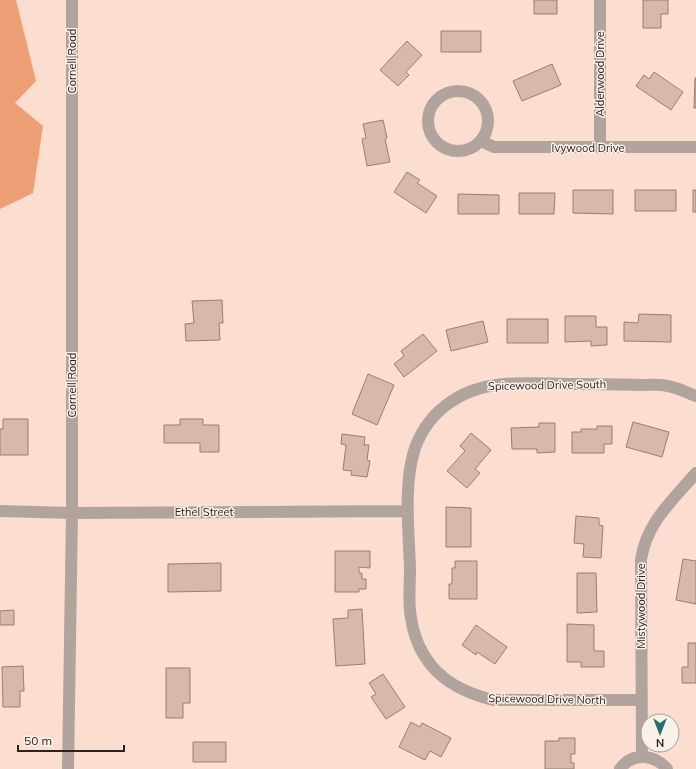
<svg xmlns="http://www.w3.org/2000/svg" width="696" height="769" font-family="Mulish,sans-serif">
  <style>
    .forest { fill: #ee9e75 }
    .building { fill: #d6b9ab; stroke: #997e71 }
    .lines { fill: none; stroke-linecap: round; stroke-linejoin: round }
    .street { stroke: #b0a49d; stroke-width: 12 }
    .labels { text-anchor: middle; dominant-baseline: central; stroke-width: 3; stroke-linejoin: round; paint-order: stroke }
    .street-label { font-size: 11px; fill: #2c211c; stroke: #fcf0ea }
  </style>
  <rect width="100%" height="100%" fill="#fcded0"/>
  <path class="forest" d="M0,0H16L36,81L15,103L43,126L33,193L0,209Z"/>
  <path class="building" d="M534,0H557V14H534Z
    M643,0H668V14H661V28H643Z
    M441,31H481V52H441Z
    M407,41L422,55L406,72L409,75L398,86L380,70Z
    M552,64L561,85L522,101L513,81Z
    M654,72L683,92L671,110L636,86L644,75L649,79Z
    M695,78H696V108H694Z
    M383,120L387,138L385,139L390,162L367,166L362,139L366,138L363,124Z
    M407,172L420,180L417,183L437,196L426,213L394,192Z
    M573,190H613V214L573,213Z
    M635,190H676V211H635Z
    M693,190H696V212H693Z
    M519,193H555L554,214H519Z
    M458,194L499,195V214H458Z
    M222,300L223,323H219L220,340L186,341L185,324L194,323L192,301Z
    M639,314L671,315V342L624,341V322L638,323Z
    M565,316H596V327H607V345L591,346V341L565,342Z
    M507,319H548V343H507Z
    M483,321L488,342L451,351L446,330Z
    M423,334L437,351L404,377L394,364L404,356L401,351Z
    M368,374L394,385L377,425L352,414Z
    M3,419H28V455H0V429H3Z
    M180,419H203V425H219V452H200V443H164V425H180Z
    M633,422L669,432L662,457L626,447Z
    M539,423H555V452L537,453V449H512L511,428L539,427Z
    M597,426H612V444H604V453H572V432H581V429H597Z
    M471,433L491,450L475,469L480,473L467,488L447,471L465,451L460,446Z
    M342,434L365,437L364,445H369L367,460L370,461L367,477L351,475L352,471L343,470L346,445L341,444Z
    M446,507L471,508V547H446Z
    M576,516L599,518V525L603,526L601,558L583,557L584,544L574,543Z
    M335,551H370V568L359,567V573H362V579H366V589H359V592H335Z
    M683,559L696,561V604L676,600Z
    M455,561H477V599H449V584H452V568H455Z
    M221,563V591L168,592V564Z
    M577,573H596L597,612L577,613Z
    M362,609L365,664L336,666L333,619L348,618V610Z
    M14,610V625H0V611Z
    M567,624L594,625V651H604V667H581V662H567Z
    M476,625L507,647L495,664L477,652L476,655L462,645Z
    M688,643H696V683H682V667H688Z
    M23,666L24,691H20V707H3L2,667Z
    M166,668H190V703H183V718H166Z
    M383,674L405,707L386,719L371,697L376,694L369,683Z
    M411,722L420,727L422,723L451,738L441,757L430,751L425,760L399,747Z
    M559,738H575V754H571V763H574V769H545V741H559Z
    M193,742H226V762H193Z"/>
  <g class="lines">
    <path class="street" d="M600,0V148
      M428 121a30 30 0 1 1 60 0a30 30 0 1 1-60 0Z
      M481,141L494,147H696
      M0,511L72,513L408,511
      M641,700H493C465,693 439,681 424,655C417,644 413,631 411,618C408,603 410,585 410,569C409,531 403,484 415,448C422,429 435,412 452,401C487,377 533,384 573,384C595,384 618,384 640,385C649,385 659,384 667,386C677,387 687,393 696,396
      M642,757L641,560C646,523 673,500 696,473
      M68,769L72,513V0
      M620,769C632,752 655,754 667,769"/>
  </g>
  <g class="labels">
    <g class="street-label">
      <text transform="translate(72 61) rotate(-90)">Cornell Road</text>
      <text transform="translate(600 74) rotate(-90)">Alderwood Drive</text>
      <text x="588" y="148">Ivywood Drive</text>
      <text transform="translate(72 385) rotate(-90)">Cornell Road</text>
      <text transform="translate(547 385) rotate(-1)">Spicewood Drive South</text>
      <text x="204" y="512">Ethel Street</text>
      <text transform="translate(641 606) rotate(-90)">Mistywood Drive</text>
      <text transform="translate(547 699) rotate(1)">Spicewood Drive North</text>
    </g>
  </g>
  <g transform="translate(660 733) rotate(180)"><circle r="19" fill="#fcf0ea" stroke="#a99d98"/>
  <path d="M0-3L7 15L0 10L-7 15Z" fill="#246f71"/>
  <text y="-6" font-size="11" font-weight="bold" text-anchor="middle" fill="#2c211c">N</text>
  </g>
  <path d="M18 745v6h106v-6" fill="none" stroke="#2c211c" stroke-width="2"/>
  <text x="24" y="745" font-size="12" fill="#2c211c" stroke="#fcf0ea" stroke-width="3" paint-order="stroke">50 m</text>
</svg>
